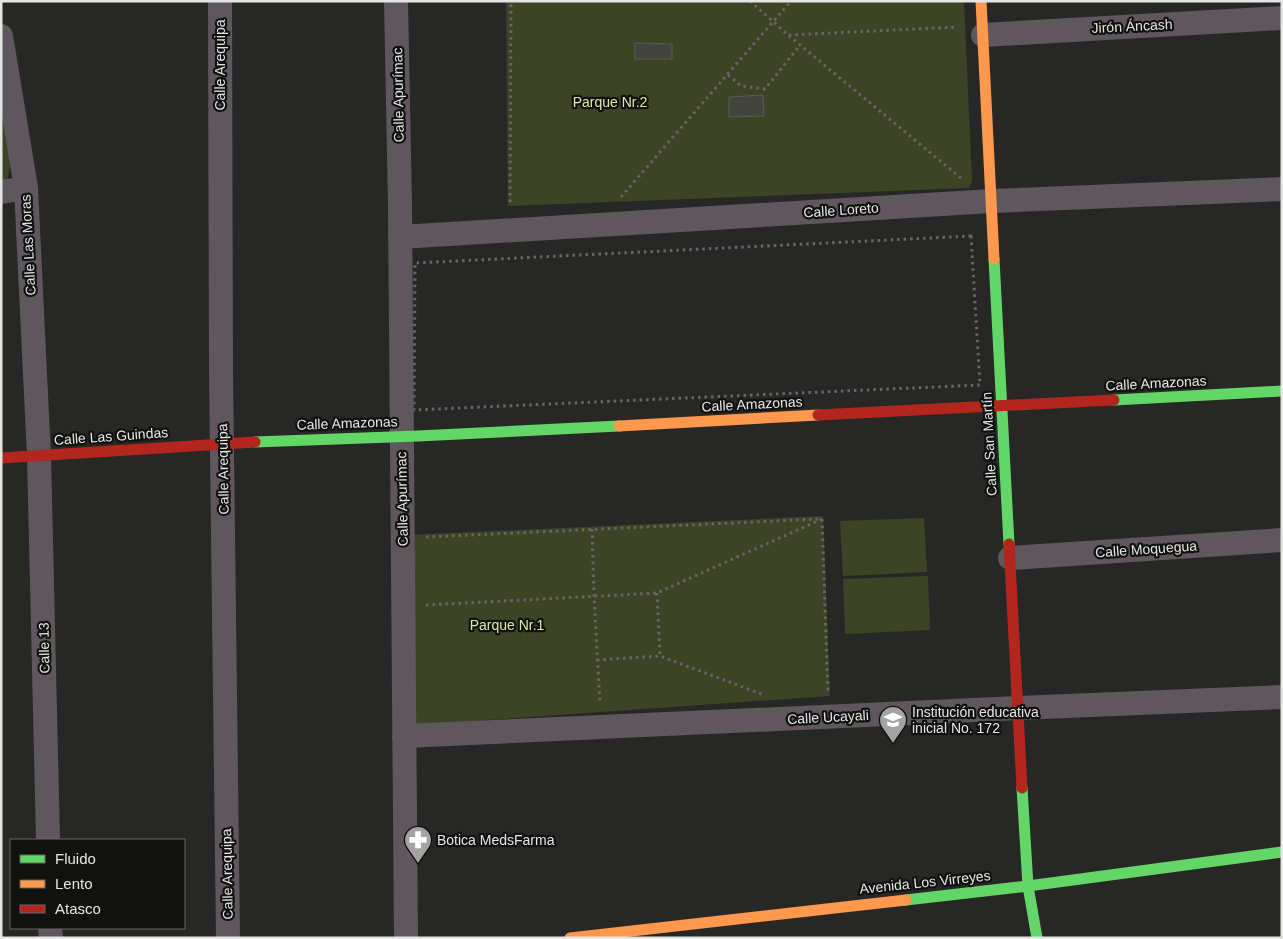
<svg xmlns="http://www.w3.org/2000/svg" width="1283" height="939" font-family="Helvetica,sans-serif">
  <style>
    .green { fill: #3d4425 }
    .building { fill: #43443c; stroke: #5a5b59 }
    .lines { fill: none; stroke-linecap: round; stroke-linejoin: round }
    .path { stroke: #696468; stroke-width: 3; stroke-dasharray: 2.5 4; stroke-linecap: butt }
    .street { stroke: #5f565e; stroke-width: 24 }
    .fast { stroke: #63d668; stroke-width: 11 }
    .slow { stroke: #ff974d; stroke-width: 11 }
    .jam { stroke: #b3261e; stroke-width: 11 }
    .labels { text-anchor: middle; dominant-baseline: central; stroke-width: 4.5; stroke-linejoin: round; paint-order: stroke }
    .street-label { font-size: 14px; fill: #e5e6e3; stroke: #111110 }
    .park-label { font-size: 14px; fill: #daeca2; stroke: #111110 }
    .poi-label { font-size: 14px; fill: #e5e6e3; stroke: #111110; text-anchor: start }
  </style>
  <rect width="100%" height="100%" fill="#272826"/>
  <path class="green" d="M506,1H964L972,181L969,188L508,206Z
    M1,111L11,164L7,180L1,181Z
    M823,516L830,696L416,725L408,715L407,535Z
    M924,518L927,572L843,576L840,521Z
    M928,576L930,630L845,634L843,579Z"/>
  <path class="building" d="M635,43L672,44V59H635Z
    M763,95L764,116L729,117V97Z"/>
  <g class="lines">
    <path class="path" d="M750,1L788,35L962,179
      M789,35L958,27
      M728,75L741,86L765,89L800,45
      M621,197L791,1
      M510,202L511,1
      M971,236L980,385L414,410L415,263Z
      M822,519L828,693
      M592,529L594,596L600,704
      M426,537L819,519
      M657,593L660,656
      M426,605L657,593L822,519
      M597,660L660,656L764,695"/>
    <path class="street" d="M220,1L221,371L228,938
      M396,1L400,205L406,938
      M983,35L1282,18
      M1,36L26,188L39,456L48,840
      M1,192L26,188
      M400,237L992,201L1282,189
      M1010,558L1282,540
      M404,736L1018,708L1282,697
      M50,928L51,938"/>
    <path class="fast" d="M994,259L1009,544
      M1114,400L1282,391
      M255,442L418,436L619,426
      M1022,788L1028,886L1037,938
      M906,900L1028,886L1282,852"/>
    <path class="slow" d="M981,1L994,259
      M619,426L818,415
      M570,938L906,900"/>
    <path class="jam" d="M818,415L1114,400
      M1,458L255,442
      M1009,544L1022,788"/>
  </g>
  <defs>
    <symbol id="school-pin" viewBox="-11 -11 22 30"><path d="M0 17L-7.5 6A9.5 9.5 0 1 1 7.5 6Z" fill="#a2a4a1" stroke="#111110"/><path d="M0-5L7-2L0 1L-7-2ZM-4 1L0 2.5L4 1V4Q0 6-4 4Z" fill="#fff"/></symbol>
    <symbol id="pharmacy-pin" viewBox="-11 -11 22 30"><path d="M0 17L-7.5 6A9.5 9.5 0 1 1 7.5 6Z" fill="#a2a4a1" stroke="#111110"/><path d="M-2-6h4v4h4v4h-4v4h-4v-4h-4v-4h4Z" fill="#fff"/></symbol>
  </defs>
  <g fill-rule="evenodd">
    <use href="#school-pin" x="877" y="704" width="32" height="43"/>
    <use href="#pharmacy-pin" x="402" y="824" width="32" height="43"/>
  </g>
  <g class="labels">
    <g class="street-label">
      <text transform="translate(1132 26) rotate(-3)">Jirón Áncash</text>
      <text transform="translate(220 65) rotate(-90)">Calle Arequipa</text>
      <text transform="translate(398 95) rotate(-91)">Calle Apurímac</text>
      <text transform="translate(841 210) rotate(-4)">Calle Loreto</text>
      <text transform="translate(28 245) rotate(-93)">Calle Las Moras</text>
      <text transform="translate(1156 383) rotate(-3)">Calle Amazonas</text>
      <text transform="translate(752 404) rotate(-3)">Calle Amazonas</text>
      <text transform="translate(347 423) rotate(-2)">Calle Amazonas</text>
      <text transform="translate(111 436) rotate(-4)">Calle Las Guindas</text>
      <text transform="translate(989 444) rotate(-93)">Calle San Martín</text>
      <text transform="translate(223 469) rotate(-91)">Calle Arequipa</text>
      <text transform="translate(402 499) rotate(-91)">Calle Apurímac</text>
      <text transform="translate(1146 549) rotate(-4)">Calle Moquegua</text>
      <text transform="translate(44 648) rotate(-91)">Calle 13</text>
      <text transform="translate(828 717) rotate(-3)">Calle Ucayali</text>
      <text transform="translate(227 874) rotate(-91)">Calle Arequipa</text>
      <text transform="translate(925 882) rotate(-6)">Avenida Los Virreyes</text>
    </g>
    <g class="park-label">
      <text x="610" y="102">Parque Nr.2</text>
      <text x="507" y="625">Parque Nr.1</text>
    </g>
    <g class="poi-label">
      <text x="912" y="712">Institución educativa<tspan x="912" dy="16">inicial No. 172</tspan></text>
      <text x="437" y="840">Botica MedsFarma</text>
    </g>
  </g>
  <rect width="1283" height="939" fill="none" stroke="#e5e6e3" stroke-width="5"/>
  <rect x="10" y="839" width="175" height="90" fill="#111110" stroke="#666664"/>
  <rect x="20" y="855" width="25" height="8" fill="#63d668" stroke="#666664"/>
  <text x="55" y="864" font-size="15" fill="#e5e6e3">Fluido</text>
  <rect x="20" y="880" width="25" height="8" fill="#ff974d" stroke="#666664"/>
  <text x="55" y="889" font-size="15" fill="#e5e6e3">Lento</text>
  <rect x="20" y="905" width="25" height="8" fill="#b3261e" stroke="#666664"/>
  <text x="55" y="914" font-size="15" fill="#e5e6e3">Atasco</text>
</svg>
